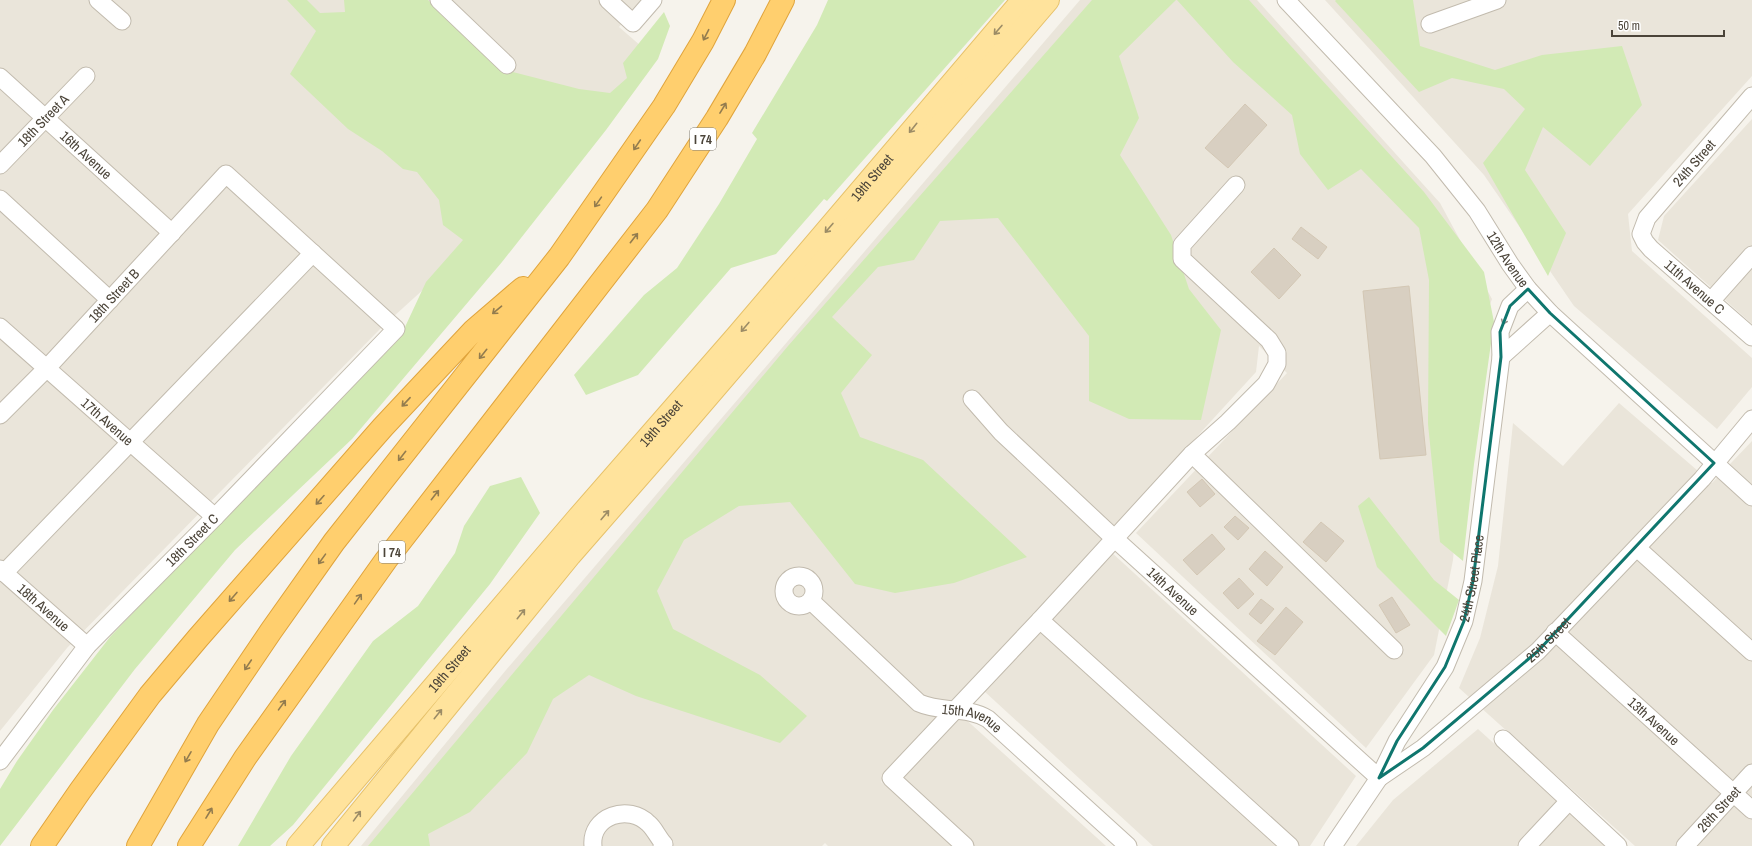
<svg xmlns="http://www.w3.org/2000/svg" width="1752" height="846" font-family="'Archivo Narrow',sans-serif">
  <style>
    .residential { fill: #eae5da }
    .green { fill: #d2eab5 }
    .building { fill: #d8cfc1; stroke: #d3c7b4 }
    .lines { fill: none; stroke-linecap: round; stroke-linejoin: round }
    .minor-casing { stroke: #c2bbae; stroke-width: 19 }
    .major-casing { stroke: #e6c16a; stroke-width: 24 }
    .highway-casing { stroke: #e0a43c; stroke-width: 24 }
    .minor { stroke: #fff; stroke-width: 17 }
    .major { stroke: #ffe39c; stroke-width: 22 }
    .highway { stroke: #ffcf6e; stroke-width: 22 }
    .oneway { stroke: #9c8c66 }
    .oneway2 { stroke: #937c4e }
    .oneway3 { stroke: #9c9892 }
    .marked { fill: none; stroke: #0f766e; stroke-width: 3; stroke-linejoin: round }
    .labels { text-anchor: middle; dominant-baseline: central; stroke-width: 3.5; stroke-linejoin: round; paint-order: stroke }
    .shield { fill: #fff; stroke: #817c74; stroke-width: 1 }
    .shield-label { font-size: 13px; font-weight: bold; fill: #4b4439 }
    .street-label { font-size: 14px; fill: #4b4439; stroke: #fff }
  </style>
  <rect width="100%" height="100%" fill="#f6f3ec"/>
  <path class="residential" d="M0,0H641L619,27L649,53L609,121L382,327L67,648L0,731Z
    M1080,0H1257L1440,203L1492,299L1469,362L1453,560L1434,655L1366,748L1136,533L1287,373L1259,346L1256,372L881,782L891,790L962,716L1106,846H828L825,843L822,846H361L506,670Z
    M1325,0H1752V76L1628,214L1632,251L1752,358V387L1717,429L1574,306L1484,175Z
    M1752,119V324L1658,240L1664,216Z
    M1619,403L1712,483L1752,441V846H1635L1459,688L1480,638L1498,566L1513,423L1563,466Z
    M1110,551L1356,776L1310,846H1153L984,691Z
    M1478,729L1607,846H1356L1393,800Z"/>
  <path class="green" d="M287,0H307L320,13L345,12L344,0H428L501,69L579,89L610,93L627,78L623,63L664,12L670,26L658,59L606,130L502,262L352,439L235,550L135,669L0,846V789L17,761L53,710L110,637L405,327L426,282L463,240L443,225L439,200L417,172L403,169L382,151L348,129L290,74L316,31Z
    M828,0H1005L827,201L824,199L776,254L731,268L638,375L586,395L574,375L644,295L677,268L719,204L757,139L752,133L817,25Z
    M1092,0H1176L1119,56L1139,118L1120,155L1171,235L1189,289L1221,330L1201,420L1129,419L1089,401V336L998,218L940,221L914,260L878,267L832,317L872,355L841,393L860,437L923,460L1027,557L954,583L895,593L855,584L790,502L739,506L684,540L657,591L673,629L760,675L807,716L780,743L636,696L589,675L553,699L527,753L470,812L428,834L430,846H368L788,346Z
    M1177,0H1249L1424,192L1484,272L1494,322L1474,464L1463,561L1440,542L1428,424L1429,280L1419,228L1361,169L1328,190L1300,154L1292,115L1233,62Z
    M1336,0H1413L1420,46L1495,70L1542,55L1622,46L1642,105L1590,166L1543,127L1525,170L1566,233L1548,276L1483,163L1525,109L1504,89L1452,78L1419,92L1335,1Z
    M521,477L540,513L490,584L293,825L270,846H238L291,756L373,641L418,606L455,553L464,526L490,486Z
    M1369,497L1434,580L1459,600L1446,636L1377,567L1358,506Z"/>
  <path class="building" d="M1245,104L1267,125L1228,168L1205,148Z
    M1301,227L1327,247L1318,259L1292,239Z
    M1274,248L1301,275L1279,299L1251,272Z
    M1409,286L1426,455L1380,459L1363,291Z
    M1202,479L1215,494L1200,507L1187,492Z
    M1235,516L1249,528L1238,540L1224,527Z
    M1321,522L1344,541L1326,562L1303,542Z
    M1212,534L1225,549L1197,575L1183,560Z
    M1265,551L1283,567L1267,586L1249,569Z
    M1239,578L1254,594L1238,609L1223,593Z
    M1392,597L1410,625L1396,633L1379,605Z
    M1261,599L1274,609L1261,624L1249,614Z
    M1286,607L1303,622L1275,655L1257,641Z"/>
  <g class="lines">
    <defs>
      <g id="minor">
        <path d="M98,0L122,21"/>
        <path d="M439,0L507,65"/>
        <path d="M608,0L633,23L653,0"/>
        <path id="s1" d="M1286,0L1433,156L1477,211L1510,264L1528,289L1550,313L1752,497"/>
        <path d="M1430,24L1497,0"/>
        <path id="s2" d="M0,77L172,233"/>
        <path id="s3" d="M1752,96L1647,218L1641,234L1645,242L1651,249L1752,337"/>
        <path id="s4" d="M0,165L86,76"/>
        <path d="M0,199L110,300"/>
        <path d="M1711,301L1752,255"/>
        <path id="s5" d="M0,327L215,517"/>
        <path d="M1501,357L1550,313"/>
        <path id="s6" d="M972,399L1001,432L1115,539L1379,778L1397,741L1445,667L1464,621L1473,581L1501,357L1500,332L1510,306L1528,289"/>
        <path id="s7" d="M0,415L46,369L226,174L396,329L215,517L87,646L0,761"/>
        <path d="M1192,454L1394,650"/>
        <path d="M1637,548L1752,652"/>
        <path id="s8" d="M0,569L87,646"/>
        <path d="M4,573L313,253"/>
        <circle cx="799" cy="591" r="15"/>
        <path id="s9" d="M811,601L919,703C941,713 967,706 988,719L1128,846"/>
        <path d="M1040,620L1290,846"/>
        <path id="s10" d="M1555,632L1752,810"/>
        <path d="M1503,739L1618,846"/>
        <path d="M593,846C590,816 629,803 649,824C654,828 659,839 664,844L662,846"/>
        <path d="M965,846L891,778L1040,620L1192,454L1228,422L1266,384L1277,364V353L1269,340L1182,259V245L1236,185"/>
        <path id="s11" d="M1333,846L1379,778L1423,748L1538,651L1702,479L1752,419"/>
        <path d="M1527,846L1569,801"/>
        <path id="s12" d="M1685,846L1752,773"/>
      </g>
      <g id="major">
        <path id="s13" d="M298,846L578,518L737,336L1023,0"/>
        <path d="M333,846L570,555L660,452L1048,0"/>
      </g>
      <path id="highway" d="M42,846L80,791L150,695L198,638L383,427L474,330L523,288
        M138,846L208,724L271,631L334,542L559,257L664,106L703,41L724,0
        M189,846L245,758L386,560L657,210L717,118L755,54L783,0"/>
    </defs>
    <use href="#minor" class="minor-casing"/>
    <use href="#major" class="major-casing"/>
    <use href="#highway" class="highway-casing"/>
    <use href="#minor" class="minor"/>
    <use href="#major" class="major"/>
    <use href="#highway" class="highway"/>
  </g>
  <defs><path id="oneway-shaft" d="M-6 0H5M1.5-3L5.5 0L1.5 3" fill="none" stroke-width="1.6" stroke-linecap="round" stroke-linejoin="round"/></defs>
  <g class="oneway">
    <use href="#oneway-shaft" transform="translate(998 30) rotate(131)"/>
    <use href="#oneway-shaft" transform="translate(913 128) rotate(129)"/>
    <use href="#oneway-shaft" transform="translate(829 228) rotate(131)"/>
    <use href="#oneway-shaft" transform="translate(745 327) rotate(130)"/>
    <use href="#oneway-shaft" transform="translate(605 515) rotate(-50)"/>
    <use href="#oneway-shaft" transform="translate(521 614) rotate(-51)"/>
    <use href="#oneway-shaft" transform="translate(438 714) rotate(-51)"/>
    <use href="#oneway-shaft" transform="translate(357 816) rotate(-54)"/>
  </g>
  <g class="oneway2">
    <use href="#oneway-shaft" transform="translate(706 35) rotate(117)"/>
    <use href="#oneway-shaft" transform="translate(723 108) rotate(-59)"/>
    <use href="#oneway-shaft" transform="translate(637 145) rotate(124)"/>
    <use href="#oneway-shaft" transform="translate(598 202) rotate(125)"/>
    <use href="#oneway-shaft" transform="translate(634 238) rotate(-52)"/>
    <use href="#oneway-shaft" transform="translate(497 310) rotate(140)"/>
    <use href="#oneway-shaft" transform="translate(483 354) rotate(129)"/>
    <use href="#oneway-shaft" transform="translate(406 402) rotate(133)"/>
    <use href="#oneway-shaft" transform="translate(402 456) rotate(128)"/>
    <use href="#oneway-shaft" transform="translate(435 495) rotate(-52)"/>
    <use href="#oneway-shaft" transform="translate(320 500) rotate(132)"/>
    <use href="#oneway-shaft" transform="translate(322 559) rotate(126)"/>
    <use href="#oneway-shaft" transform="translate(233 597) rotate(131)"/>
    <use href="#oneway-shaft" transform="translate(358 599) rotate(-55)"/>
    <use href="#oneway-shaft" transform="translate(248 665) rotate(124)"/>
    <use href="#oneway-shaft" transform="translate(282 705) rotate(-54)"/>
    <use href="#oneway-shaft" transform="translate(188 757) rotate(120)"/>
    <use href="#oneway-shaft" transform="translate(209 813) rotate(-59)"/>
  </g>
  <use class="oneway3" href="#oneway-shaft" transform="translate(1505 319) rotate(112)"/>
  <path class="marked" d="M1528,289L1550,313L1714,463L1538,651L1423,748L1379,778L1397,741L1445,667L1464,621L1473,581L1501,357L1500,332L1510,306Z"/>
  <g class="labels">
    <g class="shield">
      <rect x="690" y="128" width="26" height="22" rx="3"/>
      <rect x="379" y="541" width="26" height="22" rx="3"/>
    </g>
    <g class="shield-label">
      <text x="703" y="139">I 74</text>
      <text x="392" y="552">I 74</text>
    </g>
    <g class="street-label">
      <text stroke="none"><textPath href="#s4" startOffset="62">18th Street A</textPath></text>
      <text stroke="none"><textPath href="#s2" startOffset="116">16th Avenue</textPath></text>
      <text transform="translate(1694 163) rotate(-49)">24th Street</text>
      <text stroke="none"><textPath href="#s13" startOffset="881">19th Street</textPath></text>
      <text stroke="none"><textPath href="#s1" startOffset="342">12th Avenue</textPath></text>
      <text stroke="none"><textPath href="#s3" startOffset="254">11th Avenue C</textPath></text>
      <text stroke="none"><textPath href="#s7" startOffset="165">18th Street B</textPath></text>
      <text stroke="none"><textPath href="#s5" startOffset="143">17th Avenue</textPath></text>
      <text stroke="none"><textPath href="#s13" startOffset="557">19th Street</textPath></text>
      <text transform="translate(192 540) rotate(-45)">18th Street C</text>
      <text stroke="none"><textPath href="#s6" startOffset="779">24th Street Place</textPath></text>
      <text stroke="none"><textPath href="#s6" startOffset="278">14th Avenue</textPath></text>
      <text stroke="none"><textPath href="#s8" startOffset="58">18th Avenue</textPath></text>
      <text stroke="none"><textPath href="#s11" startOffset="301">25th Street</textPath></text>
      <text stroke="none"><textPath href="#s13" startOffset="233">19th Street</textPath></text>
      <text stroke="none"><textPath href="#s9" startOffset="204">15th Avenue</textPath></text>
      <text stroke="none"><textPath href="#s10" startOffset="133">13th Avenue</textPath></text>
      <text stroke="none"><textPath href="#s12" startOffset="50">26th Street</textPath></text>
    </g>
  </g>
  <path d="M1612 30v6h112v-6" fill="none" stroke="#4b4439" stroke-width="2"/>
  <text x="1618" y="30" font-size="12" fill="#4b4439" stroke="#ffffff" stroke-width="3" paint-order="stroke">50 m</text>
</svg>
